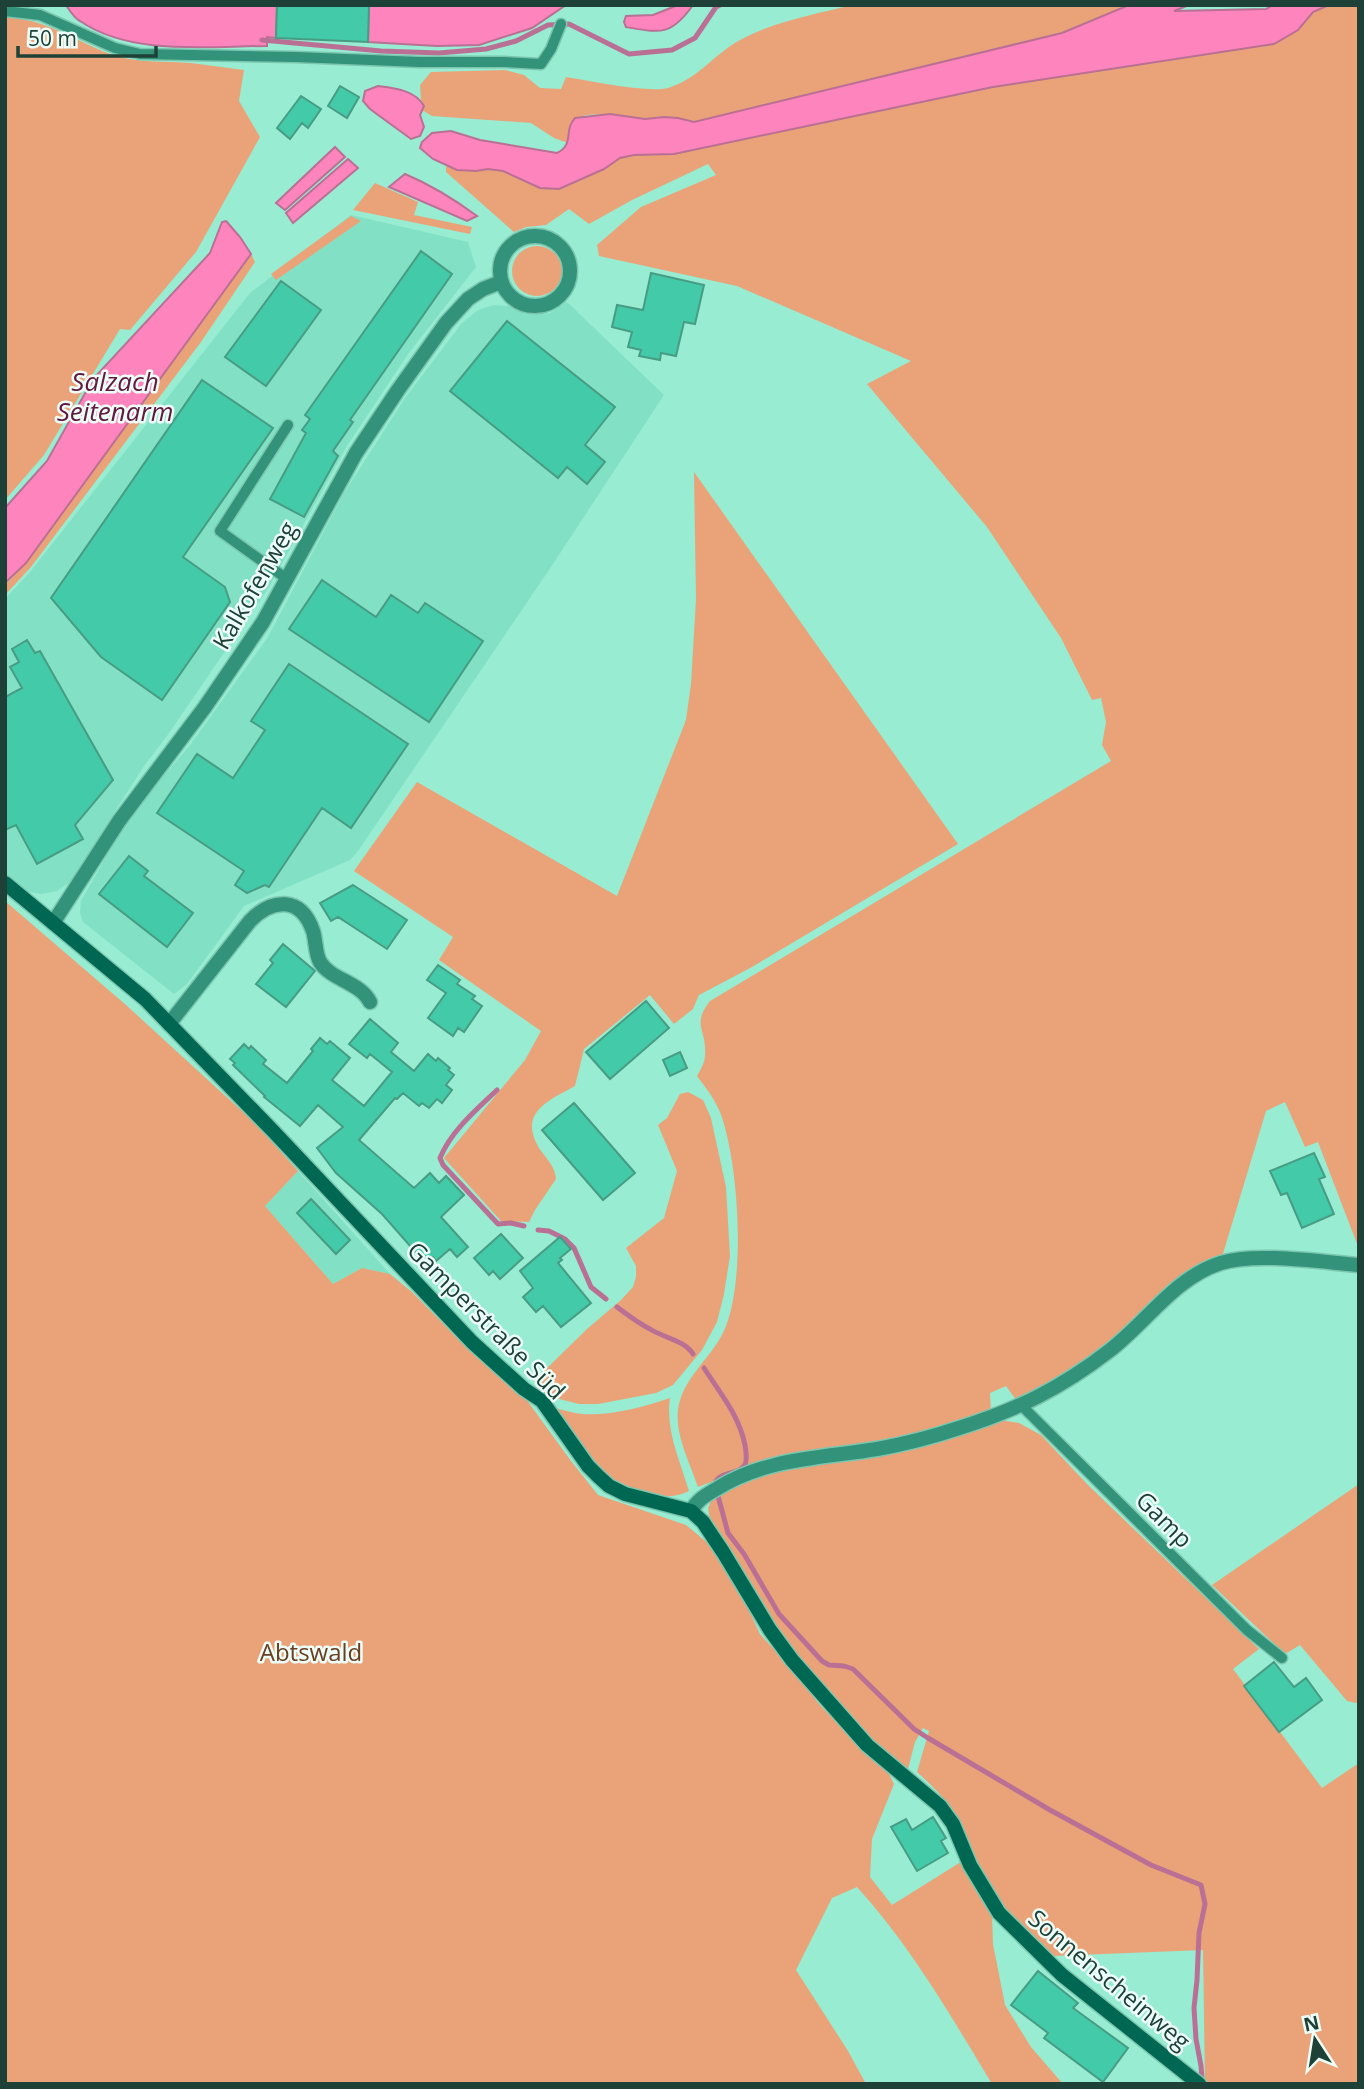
<svg xmlns="http://www.w3.org/2000/svg" width="1364" height="2089" font-family="'Open Sans',sans-serif">
  <style>
    .built { fill: #82e1c4 }
    .green { fill: #eaa378 }
    .water { fill: #fd84bc; stroke: #ba7094; stroke-width: 2 }
    .lines { fill: none; stroke-linecap: round; stroke-linejoin: round }
    .stream { stroke: #ba7094; stroke-width: 5 }
    .building { fill: #43caa8; stroke: #489c84; stroke-width: 2 }
    .lane-casing { stroke: #7cc6af; stroke-width: 13 }
    .street-casing { stroke: #7cc6af; stroke-width: 17 }
    .secondary-casing { stroke: #7cc6af; stroke-width: 17 }
    .lane { stroke: #32937a; stroke-width: 10 }
    .street { stroke: #32937a; stroke-width: 14 }
    .secondary { stroke: #006752; stroke-width: 14 }
    .labels { text-anchor: middle; dominant-baseline: central; stroke-width: 5; stroke-linejoin: round; paint-order: stroke }
    .street-label { font-size: 24px; fill: #1e4137; stroke: #edfdf7 }
    .park-label { font-size: 24px; fill: #6a3e21; stroke: #edfdf7 }
    .water-label { font-size: 26px; font-style: italic; fill: #631940; stroke: #edfdf7 }
  </style>
  <rect width="100%" height="100%" fill="#97ecd1"/>
  <path class="built" d="M351,215L468,242L476,267L408,354L347,446L269,587L167,736L144,766L70,882L57,891L41,894L27,891L5,873V599L30,572L250,293Z
    M567,302L664,395L549,570L358,851L350,860L244,906L187,984L174,994L83,922L80,913L81,901L114,843L140,804L190,745L268,637L344,493L405,398L462,323L478,310L494,305L508,306L536,314L550,313Z
    M298,1171L390,1274L362,1268L333,1284L265,1206Z"/>
  <path class="green" d="M852,5H1129L1062,33L694,122C673,117 664,119 644,119C622,119 598,109 577,118C568,122 569,134 568,143L554,138L531,123L432,116L422,110L424,105L421,100L420,85L431,72L505,70L524,75L540,88L561,89L566,77C590,81 647,93 668,88C699,79 715,52 744,38C777,21 816,14 852,5Z
    M1329,5H1359V1249L1318,1142L1305,1147L1285,1102L1266,1111L1222,1257L1134,1321L1093,1357L1017,1401L1006,1386L990,1393L991,1412L934,1430L877,1443L761,1463L698,1487C690,1463 675,1435 678,1410C682,1379 710,1359 723,1333C747,1284 739,1162 720,1112C714,1098 706,1088 697,1076C701,1069 705,1062 705,1055C707,1029 691,1026 710,1001L1111,761L1102,745L1106,722L1101,698L1092,700L1061,638L987,527L867,384L911,361L737,286L599,256L597,245L641,207L716,175L708,164L632,200L589,224L569,209L546,225L526,227L514,232L446,172V166C470,175 485,165 505,171C523,177 536,191 556,189C563,189 599,172 606,167C611,165 615,160 620,158C635,151 658,155 674,154L993,87L1274,44L1298,30L1313,12Z
    M5,17C48,19 77,43 116,56C140,63 166,61 191,63C209,65 226,68 244,70L239,101L260,137L196,252L130,330L120,329L44,455L5,500Z
    M375,183L418,202L414,215L472,227L470,234L353,210Z
    M351,216L361,221L276,280L271,274Z
    M512 271a25 25 0 1 1 50 0a25 25 0 1 1-50 0Z
    M251,254L255,262L201,342L31,567L5,595V585L26,563Z
    M694,472L958,844L752,967L699,995L693,1009L674,1024L650,995L584,1049L575,1086C548,1101 516,1113 541,1151C548,1160 555,1167 556,1179L535,1210L529,1222L501,1221L444,1158L525,1060L541,1031L439,960L453,937L354,871L417,782L617,896L686,720L691,684L696,599Z
    M5,901L126,1005L256,1124L298,1171L265,1206L333,1284L362,1268L390,1274L412,1292L459,1340L523,1395L571,1461L598,1495L686,1525L715,1549L735,1581L760,1634L798,1676L818,1703L847,1733L886,1768L894,1784L872,1839L870,1877L892,1905L964,1860L992,1913L993,1944L1005,2005L1031,2047L1063,2084H992C951,2016 910,1945 857,1887L832,1898L796,1970L848,2051L866,2084H5Z
    M688,1092L703,1100L711,1118L726,1187L730,1256L724,1294L717,1322L702,1350L673,1385L656,1393L598,1404H579L540,1394L537,1391L536,1385L541,1374L587,1329L621,1300L633,1287L636,1277V1266L626,1248L664,1218L677,1171L658,1125L667,1118L680,1094Z
    M670,1398C665,1429 680,1461 689,1491C677,1497 666,1497 652,1495C642,1494 630,1491 621,1487C598,1476 569,1430 555,1408C564,1410 573,1413 582,1414C610,1416 644,1407 670,1398Z
    M1000,1420L1019,1423L1041,1435L1088,1485L1259,1649L1233,1669L1322,1788L1359,1763V2084H1210L1205,2081L1203,1950L1053,1956C1017,1928 999,1905 977,1866C971,1855 969,1842 964,1831C953,1806 937,1790 917,1772L929,1731L923,1728L915,1742L908,1769L871,1741L782,1638L710,1520L708,1508L713,1497L752,1476Z
    M1359,1484V1701L1356,1703L1347,1701L1300,1645L1285,1654L1212,1585Z"/>
  <path class="water" d="M66,5H277L276,38L267,37V46C207,46 131,56 80,21C74,18 70,11 66,5Z
    M369,5H566L532,28L479,45L437,46L368,42Z
    M678,5H693C671,36 661,33 626,27L624,22L626,16L653,15Z
    M1129,5H1189L1174,11L1266,9L1273,5H1329L1313,12L1298,30L1274,44L993,87L674,154L634,155L620,158L604,169L559,189L540,188L503,171L488,169L476,171L457,170L433,159L420,148L422,142L432,133L451,131L480,140L557,153C575,144 563,131 575,118L610,114L645,119L664,117L678,118L694,122L1062,33Z
    M378,86C394,88 415,90 424,106L420,115L424,127L420,136L411,139L370,109L363,101L365,91Z
    M335,147L345,157L285,210L276,203Z
    M348,159L358,168L293,223L286,213Z
    M405,174C431,185 454,199 477,216L467,221L389,187Z
    M226,221L240,237L251,254L26,563L5,583V508L47,461L93,379L210,253L222,222Z"/>
  <g class="lines">
    <path class="stream" d="M262,40L381,51L439,53L486,49L516,41L548,25L569,24L629,54L672,50L695,38L716,7L720,5
      M497,1090C476,1110 451,1131 440,1158L443,1165L498,1224L511,1223L524,1226
      M538,1230L549,1231L565,1239L574,1248L591,1287L606,1299
      M617,1307C628,1315 638,1323 650,1329C664,1338 684,1340 693,1354
      M704,1368C720,1393 739,1415 745,1445C746,1451 748,1461 744,1466C737,1475 723,1471 716,1481
      M718,1496L728,1533L744,1554L779,1614L822,1661L829,1665L844,1666L853,1669L914,1729L928,1738L1050,1810L1151,1865L1201,1885L1205,1904L1199,1933L1197,1980L1194,2008L1196,2039L1201,2066L1202,2078"/>
  </g>
  <path class="building" d="M277,5H369L368,42L276,38Z
    M340,86L359,97L347,118L328,106Z
    M301,96L321,109L308,128L302,123L290,139L277,128Z
    M421,251L452,274L350,420L353,422L333,451L338,456L304,517L270,499L306,433L302,430L310,419L305,415Z
    M651,273L704,285L695,324L684,322L676,356L661,353L660,360L639,356L641,350L628,347L632,332L612,327L617,305L643,310Z
    M281,281L321,310L266,386L225,357Z
    M507,321L615,407L585,445L605,462L587,484L567,467L558,478L450,391Z
    M202,380L273,428L183,557L225,587L230,602L162,700L101,657L51,598Z
    M322,580L376,617L391,595L418,613L425,603L483,641L429,722L289,629Z
    M27,640L35,653L40,651L113,780L75,825L83,839L37,864L16,825L5,830V697L22,688L10,667L19,662L12,649Z
    M289,664L408,744L351,828L322,808L269,887L265,885L247,893L235,885L244,871L157,813L197,754L233,778L265,730L251,721Z
    M129,856L148,871L144,876L193,913L167,947L99,894Z
    M353,885L407,920L387,949L338,917L331,921L320,903Z
    M283,944L315,971L286,1007L256,984L273,963L270,960Z
    M438,965L460,980L457,984L475,996L472,999L482,1006L464,1032L458,1028L453,1036L428,1018L446,993L427,980Z
    M646,1001L669,1028L610,1079L586,1052Z
    M370,1019L398,1043L391,1052L414,1071L428,1054L436,1061L438,1058L450,1068L448,1070L454,1075L446,1085L452,1090L442,1103L437,1099L429,1108L422,1103L419,1106L403,1093L397,1099L395,1098L359,1140L414,1188L430,1173L439,1183L446,1176L464,1195L441,1217L468,1247L457,1257L450,1249L436,1261L433,1257L425,1263L382,1214L336,1173L317,1148L343,1127L318,1105L300,1126L264,1097L265,1096L233,1065L235,1063L230,1059L244,1044L249,1049L251,1046L266,1060L263,1064L287,1083L313,1051L311,1049L320,1038L327,1044L330,1041L350,1058L332,1080L364,1106L392,1072L370,1054L367,1058L349,1044Z
    M680,1052L687,1068L670,1076L663,1060Z
    M574,1103L635,1173L603,1200L542,1130Z
    M1314,1153L1325,1177L1319,1179L1334,1214L1302,1228L1287,1193L1281,1195L1270,1171Z
    M311,1199L350,1240L336,1254L297,1213Z
    M501,1234L523,1258L500,1279L493,1271L489,1275L474,1258Z
    M560,1237L571,1249L560,1258L562,1260L558,1263L591,1303L561,1327L543,1306L536,1312L523,1297L533,1288L520,1271Z
    M1274,1662L1294,1687L1306,1678L1322,1700L1279,1732L1244,1686Z
    M933,1817L946,1838L941,1841L948,1853L917,1871L891,1827L906,1819L912,1830Z
    M1038,1971L1078,2003L1073,2008L1128,2048L1103,2082L1044,2038L1048,2033L1011,2005Z"/>
  <g class="lines">
    <defs>
      <path id="lane" d="M5,11L40,15L115,48L140,54L296,57L419,62H504L541,64L551,49L561,24
        M287,579L220,531L288,425
        M1022,1406L1247,1630L1282,1658"/>
      <path id="street" d="M500 271a35 35 0 1 1 70 0a35 35 0 1 1-70 0Z
        M53,923L119,821L205,707L263,622L356,453L398,390L446,323L468,299L483,289L501,282
        M169,1024L250,921C272,898 301,896 313,931C316,940 315,953 320,962C331,980 360,982 370,1002
        M691,1511C698,1499 706,1495 718,1488C766,1458 823,1458 877,1449C905,1444 932,1437 959,1428C1017,1410 1061,1388 1109,1351C1147,1322 1174,1278 1221,1263C1256,1252 1321,1262 1359,1265"/>
      <path id="secondary" d="M5,883L145,999L274,1132L472,1342L524,1389L542,1401L588,1466L599,1477L609,1486L625,1494L691,1511L703,1522L723,1552L770,1630L792,1660L867,1745L940,1806L953,1824L970,1865L999,1913L1062,1975L1199,2084"/>
    </defs>
    <use href="#lane" class="lane-casing"/>
    <use href="#street" class="street-casing"/>
    <use href="#secondary" class="secondary-casing"/>
    <use href="#lane" class="lane"/>
    <use href="#street" class="street"/>
    <use href="#secondary" class="secondary"/>
  </g>
  <g class="labels">
    <g class="street-label">
      <text transform="translate(254 585) rotate(-60)">Kalkofenweg</text>
      <text transform="translate(487 1320) rotate(45)">Gamperstraße Süd</text>
      <text transform="translate(1165 1519) rotate(45)">Gamp</text>
      <text transform="translate(1110 1979) rotate(40)">Sonnenscheinweg</text>
    </g>
    <g class="park-label">
      <text x="311" y="1651">Abtswald</text>
    </g>
    <g class="water-label">
      <text x="115" y="381">Salzach<tspan x="115" dy="30">Seitenarm</tspan></text>
    </g>
  </g>
  <rect width="1364" height="2089" fill="none" stroke="#1e4137" stroke-width="14"/>
  <g transform="translate(1315 2040) rotate(348)" stroke="#edfdf7" stroke-width="5" paint-order="stroke">
  <path d="M0-5L12 26L0 18L-12 26Z" fill="#1e4137"/>
  <text y="-10" font-size="19" font-weight="bold" text-anchor="middle" fill="#1e4137">N</text>
  </g>
  <path d="M18 46v10h138v-10" fill="none" stroke="#1e4137" stroke-width="3.5"/>
  <text x="28" y="46" font-size="21" fill="#1e4137" stroke="#edfdf7" stroke-width="5" paint-order="stroke">50 m</text>
</svg>
